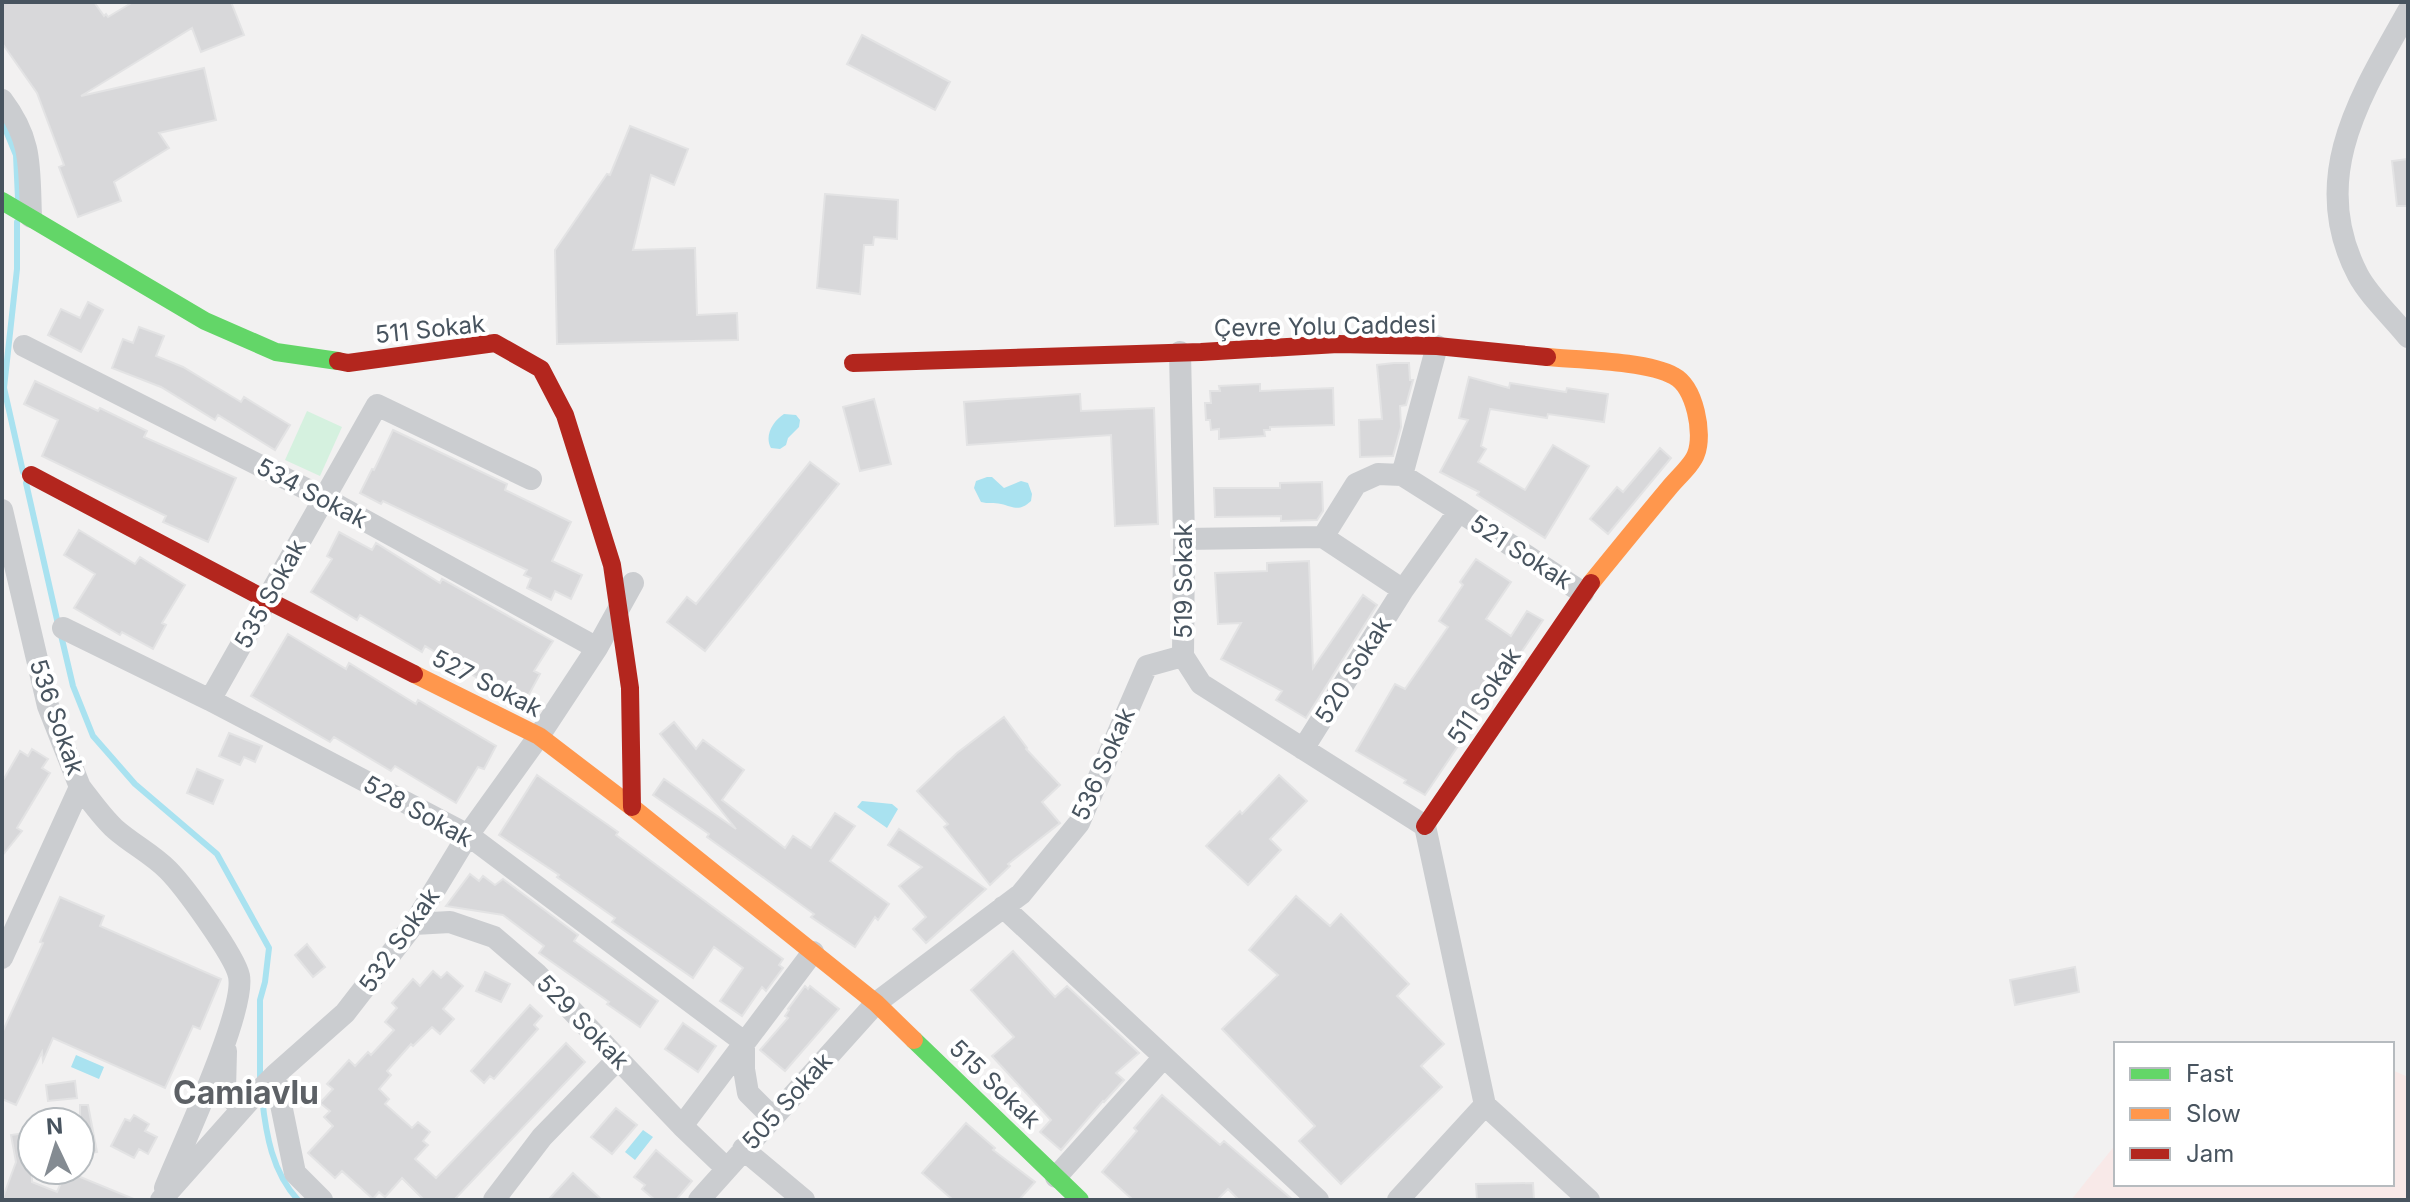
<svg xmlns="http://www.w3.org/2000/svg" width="2410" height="1202" font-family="Inter,sans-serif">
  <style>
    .medical { fill: #f8e9e8 }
    .green { fill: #d5f1df }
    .water { fill: #a9e2f0 }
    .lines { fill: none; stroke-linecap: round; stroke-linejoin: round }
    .stream { stroke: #a9e2f0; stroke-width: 6 }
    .building { fill: #d8d8da; stroke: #e3e3e4; stroke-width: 2 }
    .street { stroke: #cbcdd0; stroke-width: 22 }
    .fast { stroke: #63d668; stroke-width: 18 }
    .slow { stroke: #ff974d; stroke-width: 18 }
    .jam { stroke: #b3261e; stroke-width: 18 }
    .labels { text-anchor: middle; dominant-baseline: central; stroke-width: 8; stroke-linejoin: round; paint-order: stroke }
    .street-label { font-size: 24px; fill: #48545f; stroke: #fff }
    .district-label { font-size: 32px; font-weight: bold; fill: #5d6166; stroke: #fff }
  </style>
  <rect width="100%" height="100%" fill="#f2f1f1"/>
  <path class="medical" d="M2392,1070L2408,1077V1200H2071L2116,1144V1184H2392Z"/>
  <path class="green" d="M307,411L342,427L320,476L285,460Z"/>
  <path class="water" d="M784,414L796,415L800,420L799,427L788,438L786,445L780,449L771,448C764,436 773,421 784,414Z
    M987,477H992L1004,488L1021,481L1028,483L1032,494L1031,501C1019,512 1014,507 1001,504C994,502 988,504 981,502L974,488L976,481Z
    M862,801L892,804L898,809L887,828L857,807Z
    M76,1055L104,1067L99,1079L71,1067Z
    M643,1130L653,1137L635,1160L625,1152Z"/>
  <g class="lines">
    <path class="stream" d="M2,121L16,155L18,199
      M17,222V269L4,388L23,472
      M26,483L58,624
      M61,635L73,686L93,736L135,784L217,854L269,948L265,982L260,1000V1083
      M262,1098C266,1134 272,1172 298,1200"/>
  </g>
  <path class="building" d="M2,2H94L104,16L106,14L108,17L133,2H231L244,35L201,52L192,28L81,96L204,68L216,120L159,133L169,148L114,182L121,201L78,217L59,167L64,165L37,93L2,43Z
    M862,35L950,82L935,110L847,64Z
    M630,126L688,149L674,185L651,175L633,250L695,248L697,315L737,313L738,340L557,344L555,250L607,174L610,175Z
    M2408,159V206H2397L2392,161Z
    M825,194L898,200L897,239L874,237L873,245H864L860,294L817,288Z
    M88,302L103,310L81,352L48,335L61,309L80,318Z
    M139,327L164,336L156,356L183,367L241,402L244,397L290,425L275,450L218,415L215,420L161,387L112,368L123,339L133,343Z
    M1394,363H1409L1410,380H1413L1406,405L1400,406L1401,427L1393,456L1360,457L1359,420L1382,419L1377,365Z
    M1469,377L1509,388L1510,383L1566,392L1567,388L1608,394L1604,422L1548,414L1547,418L1490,409L1481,446L1486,449L1478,462L1525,490L1553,445L1589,466L1545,538L1477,495L1479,492L1440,472L1468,420L1459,418Z
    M35,381L98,411L100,408L147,431L144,437L236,478L208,542L163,522L166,516L42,456L58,420L24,404Z
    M1260,384V391L1333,388L1334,425L1270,427V430H1264L1265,436L1219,439V429L1211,430L1210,420H1206L1205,403H1211L1210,391H1220L1219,386Z
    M1080,394L1081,411L1154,408L1158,524L1115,526L1111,435L967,445L964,402Z
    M874,399L891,464L860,471L843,407Z
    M393,430L507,484L505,490L571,522L552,561L582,575L571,599L555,591L551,600L527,588L531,578L524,575L527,570L383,501L381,504L360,493L372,469L374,470Z
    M1660,448L1671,458L1608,534L1590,519L1617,487L1623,492Z
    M810,462L839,484L705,651L667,622L687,597L696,604Z
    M1322,482L1323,511L1317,520L1281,521V516L1215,517L1214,488H1280V483Z
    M79,530L135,564L140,557L185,585L162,623L166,625L153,649L122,632L120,635L74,608L95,574L64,555Z
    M339,532L372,550L376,543L440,583L442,579L553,641L534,671L540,674L527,698L492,679L489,685L425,646L422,652L360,615L357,620L311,592L332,559L327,556Z
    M1476,559L1511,582L1486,619L1511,636L1527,611L1543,620L1425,795L1404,783L1406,780L1356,751L1395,684L1405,689L1448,627L1439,621L1463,585L1460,582Z
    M1309,561L1313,668L1363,595L1377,605L1306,718L1276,700L1282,691L1221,659L1241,623L1218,624L1215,573L1267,571V563Z
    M288,634L346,669L349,663L416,704L418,700L496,746L484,769L478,767L456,803L395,766L391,771L334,737L330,742L251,696Z
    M1004,717L1027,748L1026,749L1060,785L1042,802L1060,823L1008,864L1010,866L990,885L944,827L948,824L917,791L957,753Z
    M674,722L696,749L703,740L744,770L722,800L785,848L793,836L811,848L835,813L855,826L830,861L889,904L878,920L875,917L855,947L811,917L814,914L707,837L709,834L653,795L664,779L736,829L660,734Z
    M229,733L262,746L255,762L244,757L240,765L219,756Z
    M32,749L48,759L42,768L50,773L17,828L22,831L2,856V782L20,751L28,756Z
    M197,769L223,780L213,804L187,793Z
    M537,775L618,832L616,835L783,959L779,965L783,968L766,991L762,987L742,1016L720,1001L743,968L714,947L693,978L612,922L615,918L557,877L559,875L499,835Z
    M1279,775L1307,801L1270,839L1281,850L1248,885L1206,846L1240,811L1242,814Z
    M899,829L986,889L926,943L913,929L926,917L899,886L922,867L888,845Z
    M470,874L479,881L483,876L495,885L503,879L578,935L574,941L658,1001L640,1027L607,1004L609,1002L539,953L544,946L503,915L446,906Z
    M1296,896L1330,926L1341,914L1409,984L1397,996L1444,1044L1421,1066L1442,1087L1341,1184L1299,1141L1315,1126L1222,1029L1278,975L1249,950Z
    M60,897L104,916L100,926L221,979L200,1029L193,1026L165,1088L53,1038L43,1061L42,1052L16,1105L2,1099V1033L43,943L40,942Z
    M307,944L325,967L313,977L295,955Z
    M1013,951L1055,997L1067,986L1139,1053L1116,1073L1124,1080L1104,1102L1103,1101L1061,1150L1040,1132L1051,1120L992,1056L1014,1037L971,990Z
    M2075,967L2079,992L2015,1005L2010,980Z
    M433,971L441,978L447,972L463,986L443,1009L454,1019L440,1034L432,1027L413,1046L411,1044L387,1071L391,1075L379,1089L389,1099L385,1104L412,1128L418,1122L430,1132L423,1141L428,1145L415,1159L436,1178L566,1043L585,1062L454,1200H424L402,1178L385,1197L379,1192L373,1199L342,1171L335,1178L308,1153L333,1126L324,1117L330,1111L320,1103L333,1089L327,1084L349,1060L355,1066L368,1052L371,1055L394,1030L385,1022L397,1008L392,1003L413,979L420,986Z
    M485,972L510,984L501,1002L476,991Z
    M805,986L808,989L810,986L839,1009L785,1071L760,1050L788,1018L785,1016L789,1010L788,1009Z
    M530,1005L542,1016L534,1025L538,1029L494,1079L490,1076L484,1083L471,1071Z
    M683,1023L716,1046L698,1072L665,1049Z
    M75,1081L77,1098L48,1101L46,1085Z
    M1162,1095L1220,1145L1224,1141L1293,1200H1239L1228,1189L1217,1200H1133L1102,1172L1137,1131L1134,1128Z
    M80,1105H88L97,1152L80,1155Z
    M616,1108L637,1125L612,1154L591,1137Z
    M134,1115L149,1124L145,1131L157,1137L148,1154L139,1149L134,1158L111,1146L125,1119L130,1121Z
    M966,1123L995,1148L993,1150L1035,1182L1019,1200H953L922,1173Z
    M32,1132V1182L57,1192L66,1171L136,1200H2L16,1162L11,1135Z
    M656,1150L692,1181L676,1200H655L642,1189L645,1185L634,1177Z
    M573,1173L602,1200H548Z
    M1533,1183L1534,1200H1477L1476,1184Z"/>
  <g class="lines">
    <path class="street" d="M2408,11C2361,95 2307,178 2358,275C2369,296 2393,318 2408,337
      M2,100C33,141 29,167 31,217
      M24,346L324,498L597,648
      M1180,352L1184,539L1183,656L1201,684L1425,826L1485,1105L1589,1200
      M1378,474L1402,475L1459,511L1403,590L1323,537L1356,484Z
      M1402,475L1437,346
      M2,510L48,706L80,787L2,958
      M1459,511L1583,593
      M1184,539L1323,537
      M63,628L210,700L468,835L744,1042V1069L748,1093L772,1117
      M210,700L377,405L531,479
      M1303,749L1403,590
      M80,787C91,801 102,817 115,829C132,844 152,854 168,870C184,886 235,956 239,976C246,1011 181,1148 165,1188
      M1003,907L1318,1200
      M414,924L450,922L494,937L537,974L682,1126L726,1168
      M226,1051L225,1090L235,1102L250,1100
      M275,1075L295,1173L322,1200
      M682,1126L813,952
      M743,1149L804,1200
      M1056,1177L1164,1057
      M161,1200L250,1100L275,1075L345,1013L414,924L468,835L539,736L597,648L633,583
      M494,1200L542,1137L618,1059
      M699,1200L876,1003L1021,894L1079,823L1147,666L1183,656
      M1398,1200L1485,1105"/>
    <path class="fast" d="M2,201L205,321L276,352L338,361
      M914,1040L1080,1200"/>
    <path class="slow" d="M1547,357C1580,360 1648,361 1674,376C1695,387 1704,434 1696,454C1693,464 1676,479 1669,488C1643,519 1617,551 1591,583
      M414,674L539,736L632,807L876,1003L914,1040"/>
    <path class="jam" d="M338,361L348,363L495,343L541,369L565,415L612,565L630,688L632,807
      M853,363L1201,352L1338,344L1437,346L1547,357
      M31,475L267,600L414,674
      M1425,826L1591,583"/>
  </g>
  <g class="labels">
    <g class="street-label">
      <text transform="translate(1325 326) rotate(-1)">Çevre Yolu Caddesi</text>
      <text transform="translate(430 329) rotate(-6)">511 Sokak</text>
      <text transform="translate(312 493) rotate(28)">534 Sokak</text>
      <text transform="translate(1521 552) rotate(33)">521 Sokak</text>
      <text transform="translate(1183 581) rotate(-90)">519 Sokak</text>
      <text transform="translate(270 594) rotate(-61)">535 Sokak</text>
      <text transform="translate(1353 670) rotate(-58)">520 Sokak</text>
      <text transform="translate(487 683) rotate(27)">527 Sokak</text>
      <text transform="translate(1484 696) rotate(-56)">511 Sokak</text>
      <text transform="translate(57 717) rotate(71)">536 Sokak</text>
      <text transform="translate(1103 764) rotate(-66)">536 Sokak</text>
      <text transform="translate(418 811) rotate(29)">528 Sokak</text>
      <text transform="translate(399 940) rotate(-55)">532 Sokak</text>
      <text transform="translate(583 1022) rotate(46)">529 Sokak</text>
      <text transform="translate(995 1084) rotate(44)">515 Sokak</text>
      <text transform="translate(787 1101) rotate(-48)">505 Sokak</text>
    </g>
    <g class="district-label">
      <text x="246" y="1092">Camiavlu</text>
    </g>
  </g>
  <rect width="2410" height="1202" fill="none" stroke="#48545f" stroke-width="8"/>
  <rect x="2114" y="1042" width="280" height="144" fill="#ffffff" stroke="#b6bbbf" stroke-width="2"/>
  <rect x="2130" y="1068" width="40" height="12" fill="#63d668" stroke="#b6bbbf" stroke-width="2"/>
  <text x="2186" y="1082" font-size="24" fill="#48545f">Fast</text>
  <rect x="2130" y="1108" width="40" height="12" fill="#ff974d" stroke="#b6bbbf" stroke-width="2"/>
  <text x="2186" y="1122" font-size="24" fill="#48545f">Slow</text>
  <rect x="2130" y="1148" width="40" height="12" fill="#b3261e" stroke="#b6bbbf" stroke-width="2"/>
  <text x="2186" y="1162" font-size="24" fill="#48545f">Jam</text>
  <g transform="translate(56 1146) rotate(356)"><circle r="38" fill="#ffffff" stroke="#b6bbbf" stroke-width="2"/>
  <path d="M0-6L14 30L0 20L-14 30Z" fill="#848b92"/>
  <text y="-12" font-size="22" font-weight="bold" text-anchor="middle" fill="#48545f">N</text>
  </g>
</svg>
